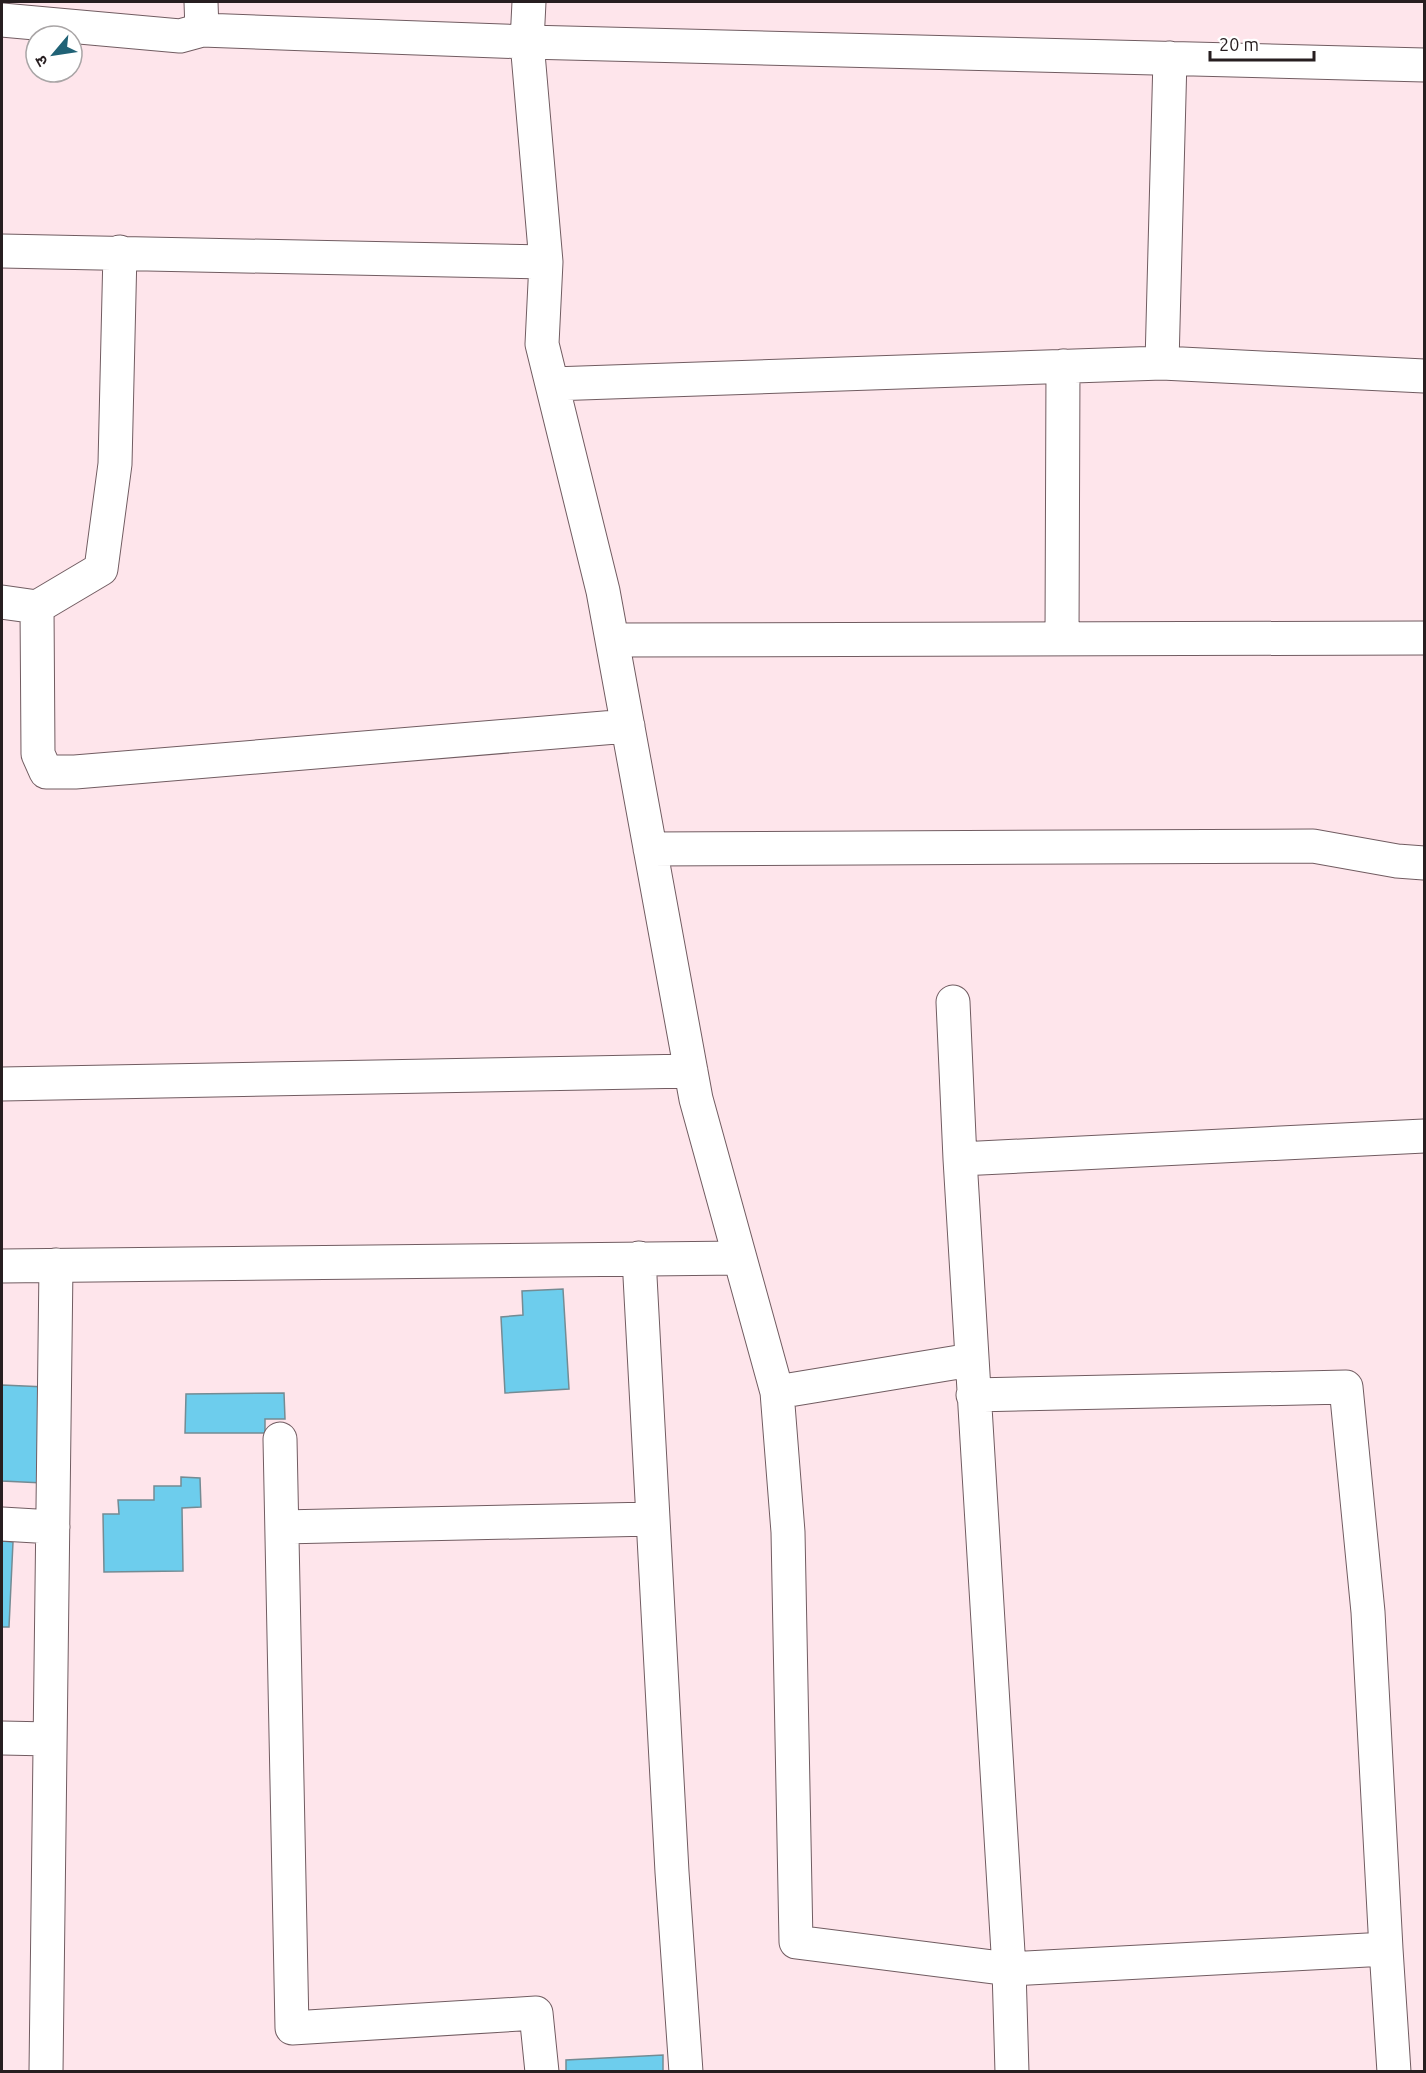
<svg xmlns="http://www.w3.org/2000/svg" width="1426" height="2073" font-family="Ubuntu,'Noto Sans Devanagari',sans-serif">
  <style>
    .building { fill: #6dcded; stroke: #748b93; stroke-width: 1.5 }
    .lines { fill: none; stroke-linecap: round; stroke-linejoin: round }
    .minor-casing { stroke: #715c61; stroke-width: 35 }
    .minor { stroke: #fff; stroke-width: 33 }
  </style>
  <rect width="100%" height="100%" fill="#fee5eb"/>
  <path class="building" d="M563,1289L569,1389L505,1393L501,1317L523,1315L522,1291Z
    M2,1385L46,1387L43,1483L2,1481Z
    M284,1393L285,1419H265V1433H185L186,1394Z
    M181,1477L200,1478L201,1507L182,1508L183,1571L104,1572L103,1514H119L118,1500H154V1486H181Z
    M2,1541L13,1542L9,1627H2Z
    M663,2055V2072H566V2060Z"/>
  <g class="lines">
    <defs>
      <path id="minor" d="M201,2L202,30
        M529,2L527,42L546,262L542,344L603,591L696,1099L777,1392L971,1360
        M2,20L180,36L202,30L527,42L1424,65
        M2,251L546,262
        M1162,363L1170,58
        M552,384L1162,363L1424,376
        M2,602L37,607L101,569L115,464L120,252
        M37,607L38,754L46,772H75L628,726
        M1062,639L1063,366
        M612,640L1424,638
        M650,849L1313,846L1397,861L1424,863
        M953,1002L960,1159
        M2,1084L691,1071
        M639,1258L672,1872L686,2072
        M2,1266L740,1258
        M777,1392L788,1532L796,1942L1009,1969L1386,1949L1394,2072
        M973,1395L1346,1387L1368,1612L1386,1949
        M280,1439L292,2028L536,2013L542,2072
        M2,1524L53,1527
        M282,1527L653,1519
        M2,1738L50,1739
        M46,2072L56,1265
        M1012,2072L1009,1969L960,1159L1424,1136"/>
    </defs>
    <use href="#minor" class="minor-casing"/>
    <use href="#minor" class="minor"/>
  </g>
  <rect width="1426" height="2073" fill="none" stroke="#271e20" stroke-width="6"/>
  <g transform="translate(54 54) rotate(241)"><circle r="28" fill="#ffffff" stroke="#a9a5a6" stroke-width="1.5"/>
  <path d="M0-4.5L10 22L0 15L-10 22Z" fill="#206276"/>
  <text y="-9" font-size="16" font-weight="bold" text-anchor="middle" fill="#271e20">उ</text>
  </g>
  <path d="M1210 51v9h104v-9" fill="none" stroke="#271e20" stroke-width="3"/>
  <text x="1219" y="51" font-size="18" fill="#271e20" stroke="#ffffff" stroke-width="4.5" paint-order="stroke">20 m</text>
</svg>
